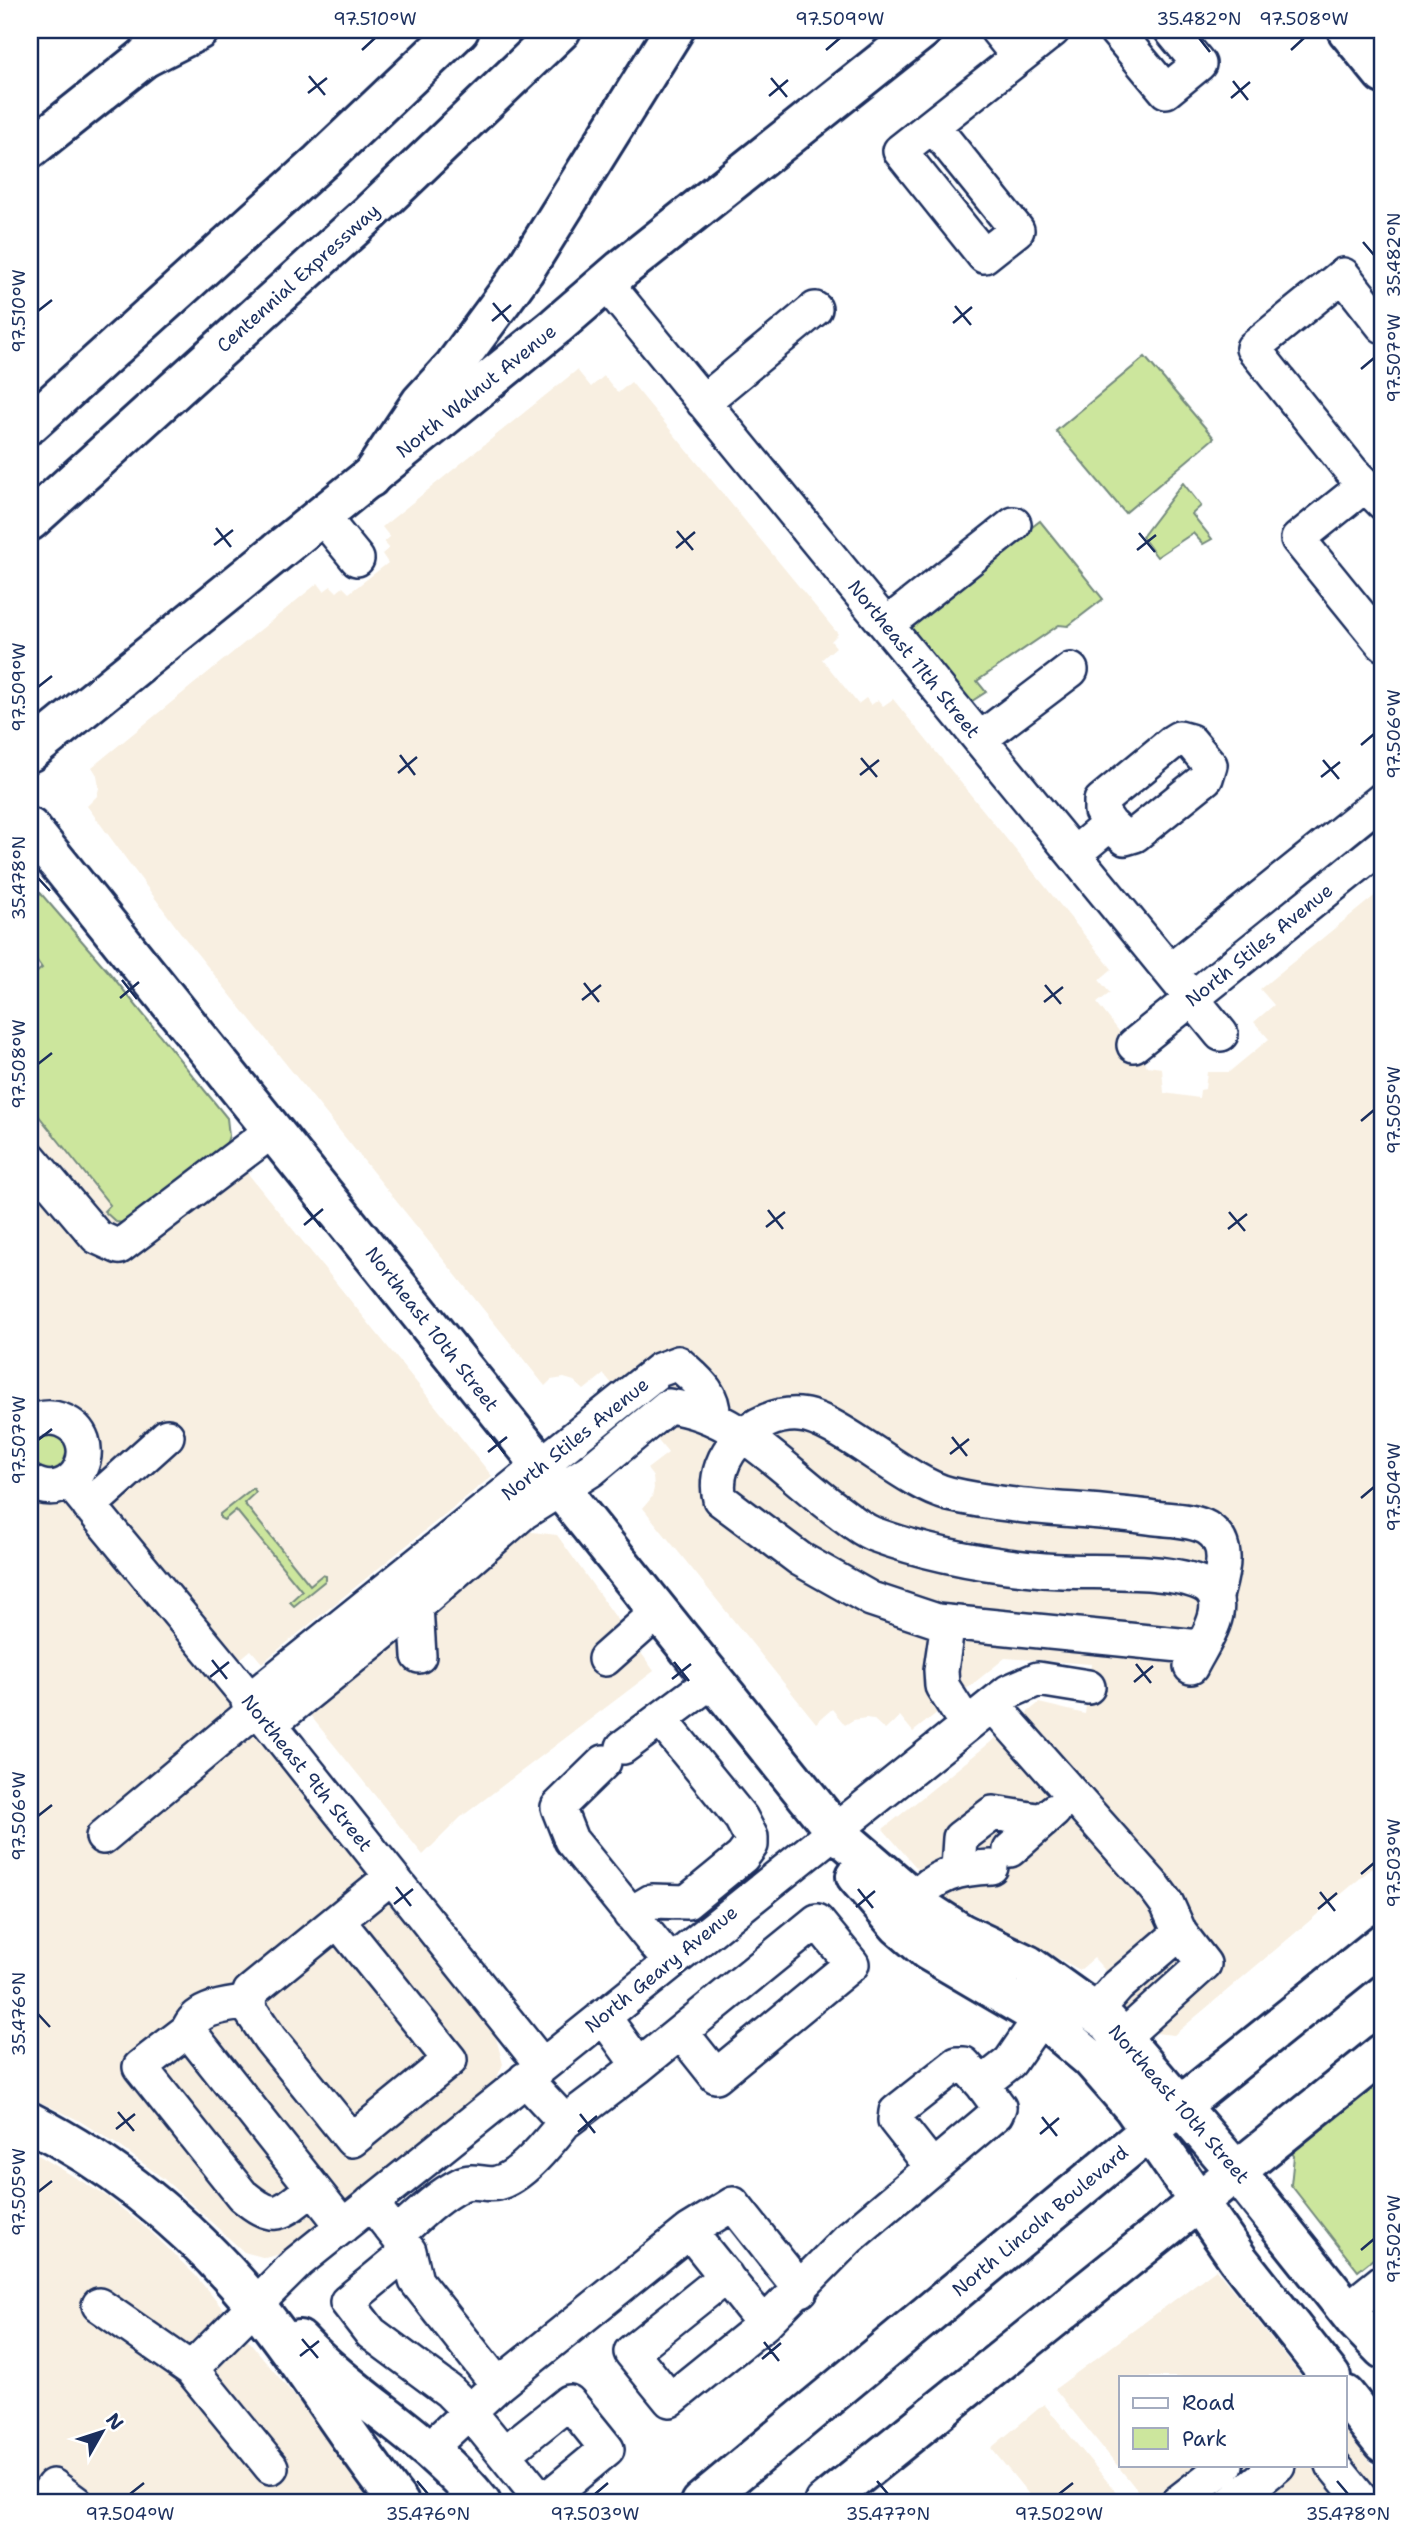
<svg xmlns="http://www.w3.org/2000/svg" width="1413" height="2533" font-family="'Shantell Sans',sans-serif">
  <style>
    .built { fill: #f8efe1 }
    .green { fill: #cce69d; stroke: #748a7e; stroke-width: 2 }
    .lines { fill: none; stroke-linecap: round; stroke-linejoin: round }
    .minor-casing { stroke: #1b2f5e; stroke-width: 38 }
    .major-casing { stroke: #1b2f5e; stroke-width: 44 }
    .highway-casing { stroke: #1b2f5e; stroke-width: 44 }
    .minor { stroke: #fff; stroke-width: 33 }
    .major { stroke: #fff; stroke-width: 38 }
    .highway { stroke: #fff; stroke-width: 38 }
    .ticks { fill: none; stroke: #1b2f5e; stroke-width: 2.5 }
    .labels { text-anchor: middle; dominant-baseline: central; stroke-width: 6; stroke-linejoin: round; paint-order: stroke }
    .street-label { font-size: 19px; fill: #1b2f5e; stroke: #fff }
    .neatline { fill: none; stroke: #1b2f5e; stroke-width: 2.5 }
    .ticks-label { font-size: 18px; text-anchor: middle; fill: #1b2f5e }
  </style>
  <rect width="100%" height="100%" fill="#fff"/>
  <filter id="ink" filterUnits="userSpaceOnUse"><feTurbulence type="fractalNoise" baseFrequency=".0143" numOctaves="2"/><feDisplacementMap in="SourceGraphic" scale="14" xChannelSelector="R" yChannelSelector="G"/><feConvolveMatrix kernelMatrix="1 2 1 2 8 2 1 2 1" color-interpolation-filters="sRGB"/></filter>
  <g filter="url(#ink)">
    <path class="built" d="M577,370L591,387L604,376L618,393L631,382L838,634L831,641L836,647L822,659L858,704L866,698L871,705L878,700L883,706L893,699L1112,969L1099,980L1110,993L1097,1003L1126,1040L1134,1045L1147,1066L1162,1068L1164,1093L1199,1098L1200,1090L1205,1089L1207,1072H1229L1269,1039L1254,1022L1274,1005L1260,989L1383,889V1859L1174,2035L1145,2032L1098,1990L1110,1976L1094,1958L1080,1970L942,1897L883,1829L1039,1703L1085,1714L1091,1664L1005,1658L913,1732L900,1716L885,1730L873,1719L866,1718L853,1720L845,1725L832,1709L816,1723L643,1508L652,1497L654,1488L653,1477L647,1469L668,1453L604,1374L584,1390L574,1381L564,1378L551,1380L545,1386L183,936L87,806L97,796L99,788L97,775L92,767L318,583L324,591L331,586L337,592L343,587L349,593L388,563L382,554L389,548L384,542L390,537L382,527Z
      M30,951L196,1164L224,1144L492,1476L262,1663L251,1650L227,1670L492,2023L503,2064L492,2089L287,2252L266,2258L244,2252L164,2179L121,2147L78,2120L30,2097Z
      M524,1531L557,1535L654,1671L461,1817L423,1855L305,1709Z
      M30,2150L106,2196L150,2231L195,2275L382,2503H30Z
      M1216,2269L1302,2377H1121V2465H1345V2430L1383,2479V2503H1123L1138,2491L1055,2389Z
      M1044,2404L1116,2492L1103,2503H1036L991,2448Z"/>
    <path class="green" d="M1145,357L1214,438L1125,513L1056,431Z
      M1183,483L1201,506L1192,514L1212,539L1203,544L1193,533L1157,557L1142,537Z
      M1040,521L1103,599L1068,626L1059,625L977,681L986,692L969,703L910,631V625L924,610Z
      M1383,819V831L1203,969L1205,962Z
      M30,881L113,977L227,1118L229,1136L225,1147L124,1223L116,1222L104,1211L110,1205L30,1105V978L42,968L30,951Z
      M32 1453a18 18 0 1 1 36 0a18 18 0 1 1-36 0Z
      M253,1488L256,1492L244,1503L310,1585L322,1575L326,1576V1580L294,1606L290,1602L302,1591L236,1510L224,1520L220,1518V1514Z
      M1383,2072V2251L1358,2271L1291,2185L1294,2156L1289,2148Z"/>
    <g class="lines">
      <defs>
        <path id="minor" d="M997,30L1019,57L1053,30
          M1115,30L1166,91L1199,64L1171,30
          M933,126L1017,230L984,256L900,151L1019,57
          M606,283L1221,1034
          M1383,326L1343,275L1253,348L1353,473L1383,503
          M703,402L815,309
          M1364,486L1298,539L1383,644
          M321,515L357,559
          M886,625L1014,524
          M980,739L1071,670
          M1074,854L1110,824L1101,811V801L1174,741L1179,738L1190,741L1210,765L1206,778L1135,835L1125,838L1110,824
          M1170,971L1383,799
          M1134,1045L1383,845
          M30,1158L97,1237L119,1247L273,1130
          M30,1424C39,1418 50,1416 61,1420C107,1437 78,1508 30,1482
          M70,1482L270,1724L542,2065
          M89,1506L167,1436
          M416,1606L419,1656
          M948,1622L941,1670L942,1686L967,1725
          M1200,1647L937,1621L871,1599L800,1559L720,1499C709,1455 756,1412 799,1415C837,1417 903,1482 949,1494C1016,1510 1088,1508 1155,1518C1171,1520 1193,1520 1207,1528C1232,1543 1222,1574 1216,1596
          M605,1659L659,1611
          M248,1701L659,1370L678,1363C695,1379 715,1392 713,1418
          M993,1705L1156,1889L1167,1904L1180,1933L1204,1964L1123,2037
          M270,1724L416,1606L524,1512L591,1470L668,1406C738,1414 784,1472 837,1510C848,1518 860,1529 873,1534C927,1554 986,1565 1044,1570C1085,1574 1167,1567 1202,1584C1236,1601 1202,1644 1191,1667
          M623,1747L713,1680
          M604,1762L558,1807L571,1840L670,1962
          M103,1837L255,1710
          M1010,1850L1054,1811
          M958,1868L960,1838L993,1813L1043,1821
          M913,1900C935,1875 959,1868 991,1867
          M630,1914L652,1901L687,1902L742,1857L751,1845V1837L741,1818L662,1721
          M338,1921L450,2060L352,2140L270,2039L249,2008L250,1992L391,1877
          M249,2002C228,2006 197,2006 188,2030L343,2226
          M1095,2012L1118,1986L1180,1933
          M188,2030L140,2067L242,2195C277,2224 280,2213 313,2188
          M639,2066L817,1921L852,1964L716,2076L681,2032
          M525,2079L565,2122L639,2066L603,2016
          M932,2167L895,2120L896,2112L957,2064H964L982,2084
          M371,2203L409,2251L416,2281L498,2385
          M689,2231L733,2204L801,2290
          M397,2235C416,2218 436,2197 460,2185C473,2178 485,2186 497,2183C521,2178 550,2141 565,2122
          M409,2251L347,2302L371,2333L449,2391L469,2411L543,2502L607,2449L569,2402L504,2454
          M726,2276L631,2352L670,2400L764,2324
          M99,2305L191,2369
          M1347,2310L1383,2281
          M430,2448L498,2385L689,2231L764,2324L849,2238L996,2114L999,2107L982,2084L1010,2062L1041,2017
          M1333,2465L1364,2503
          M271,2467L191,2369L298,2262L1008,1692L1038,1679L1088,1687
          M41,2503L53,2486L76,2503
          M1177,2503L1226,2465
          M1231,2503L1278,2465"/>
        <path id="major" d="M1347,30L1383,74
          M30,149L144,58L166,34
          M30,752L556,326L622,269L922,30
          M30,828L834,1830L930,1913L961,1933L1028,1965L1108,2022L1236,2171L1354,2319L1383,2349
          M856,1876L898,1925L927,1950L1041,2017L1091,2059L1133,2107L1238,2259L1331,2377
          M30,2122C116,2166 190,2227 252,2301C305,2365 347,2438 399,2503
          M299,2340C355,2400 430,2438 481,2503
          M1345,2395L1383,2443
          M700,2503L1149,2131L1383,1943
          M824,2503L1383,2053"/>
        <path id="highway" d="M144,58L199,30
          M30,424L320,162L459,30
          M370,478L421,402L454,366L524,271L674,30
          M30,521L370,213L561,30"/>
      </defs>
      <use href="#minor" class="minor-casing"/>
      <use href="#major" class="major-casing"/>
      <use href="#highway" class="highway-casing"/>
      <use href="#minor" class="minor"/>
      <use href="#major" class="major"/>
      <use href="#highway" class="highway"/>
    </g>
  </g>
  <path class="ticks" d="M1199,38L1210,52M362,50L375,38M826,50L840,38M1291,50L1304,38M309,76L325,95M771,78L787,97M1233,81L1248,100M308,93L327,78M769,96L788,80M1231,98L1250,82M1363,242L1374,255M493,303L509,322M955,306L971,325M38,311L52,300M492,321L511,305M953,323L972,307M1361,369L1374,358M216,528L231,547M677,531L693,550M1139,533L1155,552M214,545L233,530M676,548L695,532M1137,550L1156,535M38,687L52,676M1361,745L1374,734M400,755L415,775M861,758L877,777M1323,760L1339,779M398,773L417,757M860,775L879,760M1321,777L1340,762M38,878L50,891M122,980L137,999M584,983L599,1002M1045,985L1061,1004M120,998L139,982M582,1000L601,985M1044,1002L1063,987M38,1064L52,1053M1361,1121L1374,1110M306,1208L321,1227M768,1210L783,1229M1229,1212L1245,1231M304,1225L323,1209M766,1227L785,1212M1228,1229L1247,1214M490,1435L505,1454M952,1437L967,1456M38,1440L52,1429M488,1452L507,1437M950,1454L969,1439M1361,1498L1374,1487M212,1660L227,1679M674,1662L689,1681M1136,1664L1151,1683M210,1677L229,1662M672,1679L691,1664M1134,1682L1153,1666M38,1816L52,1805M1361,1874L1374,1863M396,1887L411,1906M858,1889L873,1908M1320,1892L1335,1911M394,1904L413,1889M856,1907L875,1891M1318,1909L1337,1893M38,2014L50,2027M118,2112L134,2131M580,2114L595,2133M1042,2117L1057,2136M116,2129L135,2114M578,2132L597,2116M1040,2134L1059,2118M38,2192L52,2181M1361,2250L1374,2239M302,2339L318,2358M764,2342L779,2361M300,2356L319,2341M762,2359L781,2343M417,2481L428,2494M877,2481L888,2494M1337,2481L1348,2494M130,2494L144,2483M595,2494L608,2483M1059,2494L1073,2483"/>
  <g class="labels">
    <g class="street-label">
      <text transform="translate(298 278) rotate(-42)">Centennial Expressway</text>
      <text transform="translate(476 391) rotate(-39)">North Walnut Avenue</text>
      <text transform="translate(914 659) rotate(51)">Northeast 11th Street</text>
      <text transform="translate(1259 945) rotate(-39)">North Stiles Avenue</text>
      <text transform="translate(432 1329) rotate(52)">Northeast 10th Street</text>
      <text transform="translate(575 1439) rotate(-39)">North Stiles Avenue</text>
      <text transform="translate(307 1773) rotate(51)">Northeast 9th Street</text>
      <text transform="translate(661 1969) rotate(-39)">North Geary Avenue</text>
      <text transform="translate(1179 2104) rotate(49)">Northeast 10th Street</text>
      <text transform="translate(1040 2221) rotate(-40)">North Lincoln Boulevard</text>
    </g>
  </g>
  <rect width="1413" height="2533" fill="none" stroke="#fff" stroke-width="77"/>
  <rect x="1119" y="2376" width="228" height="91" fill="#ffffff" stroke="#a4acbf" stroke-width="2"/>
  <rect x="1133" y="2398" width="35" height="10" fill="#ffffff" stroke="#a4acbf" stroke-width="2"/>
  <text x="1182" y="2410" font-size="21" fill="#1b2f5e">Road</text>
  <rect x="1133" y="2428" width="35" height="21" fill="#cce69d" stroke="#a4acbf" stroke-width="2"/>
  <text x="1182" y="2446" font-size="21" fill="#1b2f5e">Park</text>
  <g transform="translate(102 2432) rotate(51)" stroke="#ffffff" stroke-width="5" paint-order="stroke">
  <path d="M0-5L12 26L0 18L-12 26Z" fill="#1b2f5e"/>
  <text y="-10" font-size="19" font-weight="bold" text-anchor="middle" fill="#1b2f5e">N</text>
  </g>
  <rect x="38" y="38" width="1336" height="2456" class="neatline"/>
  <g class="ticks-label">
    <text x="375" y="25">97.510°W</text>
    <text x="840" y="25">97.509°W</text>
    <text x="1199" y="25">35.482°N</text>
    <text x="1304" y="25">97.508°W</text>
    <text transform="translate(1394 255) rotate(-90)" y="6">35.482°N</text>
    <text transform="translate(19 311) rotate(-90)" y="6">97.510°W</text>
    <text transform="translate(1394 358) rotate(-90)" y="6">97.507°W</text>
    <text transform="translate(19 687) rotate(-90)" y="6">97.509°W</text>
    <text transform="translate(1394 734) rotate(-90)" y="6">97.506°W</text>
    <text transform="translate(19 878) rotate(-90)" y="6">35.478°N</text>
    <text transform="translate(19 1064) rotate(-90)" y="6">97.508°W</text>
    <text transform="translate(1394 1110) rotate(-90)" y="6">97.505°W</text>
    <text transform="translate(19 1440) rotate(-90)" y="6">97.507°W</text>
    <text transform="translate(1394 1487) rotate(-90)" y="6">97.504°W</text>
    <text transform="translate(19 1816) rotate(-90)" y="6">97.506°W</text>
    <text transform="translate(1394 1863) rotate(-90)" y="6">97.503°W</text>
    <text transform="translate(19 2014) rotate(-90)" y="6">35.476°N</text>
    <text transform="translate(19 2192) rotate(-90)" y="6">97.505°W</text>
    <text transform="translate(1394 2239) rotate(-90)" y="6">97.502°W</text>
    <text x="130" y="2520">97.504°W</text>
    <text x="428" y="2520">35.476°N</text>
    <text x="595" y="2520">97.503°W</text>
    <text x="888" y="2520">35.477°N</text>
    <text x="1059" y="2520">97.502°W</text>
    <text x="1348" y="2520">35.478°N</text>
  </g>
</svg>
